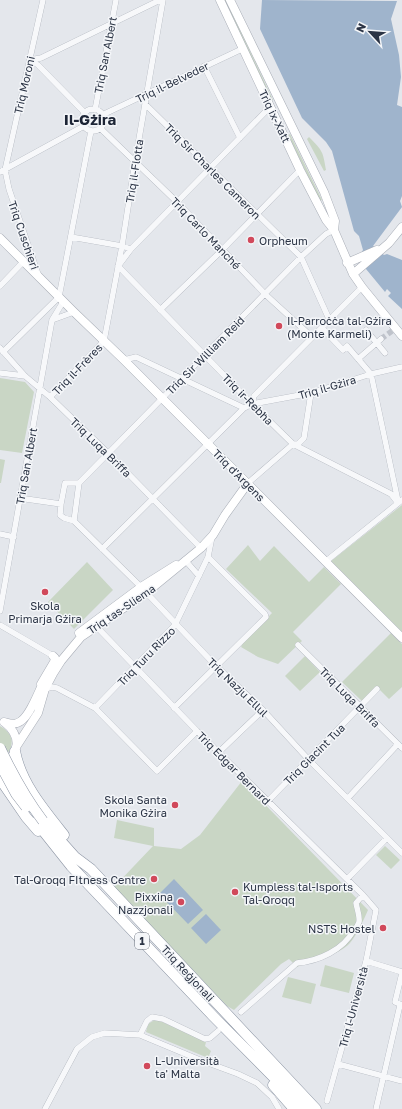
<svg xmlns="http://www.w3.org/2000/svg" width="402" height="1109" font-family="'Golos Text',sans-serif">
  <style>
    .green { fill: #c9d6c5 }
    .water { fill: #9fb4cc }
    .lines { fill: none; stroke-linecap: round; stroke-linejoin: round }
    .street-tunnel { stroke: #bfc3cb; stroke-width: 5.5; stroke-dasharray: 5.5 3; stroke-linecap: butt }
    .street-casing { stroke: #a9aeb7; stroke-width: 6 }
    .secondary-casing { stroke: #a9aeb7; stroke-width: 9 }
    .highway-casing { stroke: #8b94a3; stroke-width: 11 }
    .street { stroke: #f7f8fa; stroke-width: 5.5 }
    .secondary { stroke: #fff; stroke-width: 8 }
    .highway { stroke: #fff; stroke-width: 10 }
    .highway-bridge-casing { stroke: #8b94a3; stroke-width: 11; stroke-linecap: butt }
    .highway-bridge { stroke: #fff; stroke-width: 10 }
    .poi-dot { fill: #d1495b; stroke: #f4f6f9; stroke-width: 1.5 }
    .labels { text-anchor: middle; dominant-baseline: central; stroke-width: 3; stroke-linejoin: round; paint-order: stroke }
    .shield { fill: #f4f6f9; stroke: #676e7b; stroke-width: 1 }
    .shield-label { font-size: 10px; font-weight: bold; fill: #2b3445 }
    .street-label { font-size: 11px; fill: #2b3445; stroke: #f4f6f9 }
    .poi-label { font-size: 11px; fill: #2b3445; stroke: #f4f6f9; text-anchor: start }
    .district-label { font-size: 15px; font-weight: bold; fill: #1d2536; stroke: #f4f6f9 }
  </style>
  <rect width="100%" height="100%" fill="#e4e7ec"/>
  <path class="green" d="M224,0H226L273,100L271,101Z
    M290,134L322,200L320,201L288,135Z
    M309,137C323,151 323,152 326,170L324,171L307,139Z
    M0,378L25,382L34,392L22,453L0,450Z
    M0,459L5,460L1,483H0Z
    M402,505V632L331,561Z
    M248,545L260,561L274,546L309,582L324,567L341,584L293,632L302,641L278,664L258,657L241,647L243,643L272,613L226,569Z
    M87,562L113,590L74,629L48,602Z
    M391,633L402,644V687L389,699L377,687L362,701L342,682Z
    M305,656L320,672L300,691L285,676Z
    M0,726C17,735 14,751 0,760Z
    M242,781L368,910C363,921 358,933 350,943C339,955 312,961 297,967L289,959L281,964L234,1010L227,1006L114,887L153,846L114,838L117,820L154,828V846L181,849L200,835Z
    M385,846L400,860L391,869L376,855Z
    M325,965L354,973L349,993L320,986Z
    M288,977L316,984L311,1004L282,997Z
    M156,1019L206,1042L205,1046L211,1051L208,1058L146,1032L148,1024Z"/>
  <path class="water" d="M262,0L397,1L391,19L399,55L401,77L397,105L402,107V196L400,201L402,207L373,246L384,255L387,254L402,260V309L388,296L391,293L387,289L385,292L366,269L361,253L363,250L359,236L354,231L332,151L326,142L302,118L260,29Z
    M174,879L203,910L188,924L159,894Z
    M206,914L221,930L206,944L191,928Z"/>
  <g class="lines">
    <path class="street-tunnel" d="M381,339L392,331"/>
    <defs>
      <path id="street" d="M30,60L41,58L160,0
        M30,60L38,65L85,113
        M204,66L240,138
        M145,104L301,257L329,319
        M82 120a11 11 0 1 1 22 0a11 11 0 1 1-22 0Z
        M95,110L116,0
        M102,115L242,49
        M100,128L177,202L266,295L312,337
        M0,172L84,126
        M71,237L122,246L131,249
        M119,265L131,249L270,107
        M118,266L252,404L293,444L391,494L398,503
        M38,274L9,189L5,170L43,0
        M0,286L24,261
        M160,310L218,254L300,170
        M52,320L74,312
        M322,328L343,350L347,346L371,374L398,501
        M366,330L385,353
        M0,348L25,376L50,397L109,454L201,548
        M3,352L59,297L91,131
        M358,359L381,339
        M124,360L136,357L244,408
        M0,373L25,376
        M50,397L104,341L122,246L135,162L163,0
        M252,404L254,396L362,287
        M79,483L301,257L326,234L334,230
        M248,483L293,444H298L304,438L311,393
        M19,498L61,504
        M74,521L79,483H65L61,504L60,515L64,518L74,521L141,587L216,666L263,710L309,760L402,853
        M0,534L14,537
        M102,549L244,408L252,404L311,393L371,374L402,367
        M185,560L199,576
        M325,562L402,500
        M0,611L52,320L63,302
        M94,624L197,731L363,895L376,910L366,961L327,1101
        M0,625L55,657
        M298,645L402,748
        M45,689L52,687L57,688L95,708L157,771L197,731
        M95,708L175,625L208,557L212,537
        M174,708L266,617L265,614L208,557
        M219,752L263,710
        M348,798L398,744
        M268,801L377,689
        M347,879L387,838
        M366,961L402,972
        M402,973L395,1002L402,1005
        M241,1012L297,963C319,961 343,950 354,930C356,928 358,925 359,922C360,916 357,909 356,903L363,895
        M140,1035L147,1021L152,1017L163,1019L205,1039L210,1038L218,1031
        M338,1064L402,1081
        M45,1109L77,1049L92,1037L105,1033L140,1035L200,1060L238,1074L257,1083L272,1097L279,1109
        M376,1109L400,1005"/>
      <path id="secondary" d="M220,0L300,170L326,220L334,230L353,274L362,287L402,336
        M230,0L324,192L335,221L334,230
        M0,238L74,312L124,360L402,638
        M347,263L377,250
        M353,274L389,243L402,227
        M79,633L141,587L176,565
        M41,684L54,662L55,658L53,656
        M4,722C8,723 13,725 17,723C29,720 38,692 44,681
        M16,747L38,713L45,689L54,672L61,661L81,637L146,593L201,548L213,535L225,515L248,483
        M3,764C21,753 21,735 4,722"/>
      <path id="highway" d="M15,751C21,783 44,810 64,835
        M0,779L26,817L38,831
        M43,821L75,857L91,869L316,1109
        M36,822L71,866L213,1016L305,1109
        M273,1085L294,1109"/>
    </defs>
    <use href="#street" class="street-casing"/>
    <use href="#secondary" class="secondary-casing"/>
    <use href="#highway" class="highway-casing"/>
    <use href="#street" class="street"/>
    <use href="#secondary" class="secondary"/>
    <use href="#highway" class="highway"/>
    <defs>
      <path id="highway-bridge" d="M0,748C12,773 26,799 43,821
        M0,764L16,794L26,807"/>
    </defs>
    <use href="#highway-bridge" class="highway-bridge-casing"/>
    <use href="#highway-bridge" class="highway-bridge"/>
  </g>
  <g class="poi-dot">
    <circle cx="251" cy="240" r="4"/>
    <circle cx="279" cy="326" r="4"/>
    <circle cx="45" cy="592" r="4"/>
    <circle cx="175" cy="805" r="4"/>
    <circle cx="154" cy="879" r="4"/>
    <circle cx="235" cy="892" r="4"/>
    <circle cx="181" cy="902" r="4"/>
    <circle cx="383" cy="928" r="4"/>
    <circle cx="147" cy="1066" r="4"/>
  </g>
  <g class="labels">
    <rect class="shield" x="135" y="933" width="14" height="16" rx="3"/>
    <g class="shield-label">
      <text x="142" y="941">1</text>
    </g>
    <g class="street-label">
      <text transform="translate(105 55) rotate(-79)">Triq San Albert</text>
      <text transform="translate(172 82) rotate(-26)">Triq il-Belveder</text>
      <text transform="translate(24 85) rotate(-77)">Triq Moroni</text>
      <text transform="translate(275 116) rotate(64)">Triq ix-Xatt</text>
      <text transform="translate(134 171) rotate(-81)">Triq il-Flotta</text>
      <text transform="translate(213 171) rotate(45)">Triq Sir Charles Cameron</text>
      <text transform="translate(206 233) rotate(46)">Triq Carlo Manché</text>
      <text transform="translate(24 235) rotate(71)">Triq Cuschieri</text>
      <text transform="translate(205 355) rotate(-45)">Triq Sir William Reid</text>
      <text transform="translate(77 369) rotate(-46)">Triq il-Frères</text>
      <text transform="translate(327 387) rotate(-16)">Triq il-Gżira</text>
      <text transform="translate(248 399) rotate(45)">Triq ir-Rebħa</text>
      <text transform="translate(101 447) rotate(44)">Triq Luqa Briffa</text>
      <text transform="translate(26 466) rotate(-80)">Triq San Albert</text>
      <text transform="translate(239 475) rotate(45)">Triq d'Argens</text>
      <text transform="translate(121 609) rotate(-34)">Triq tas-Sliema</text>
      <text transform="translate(146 656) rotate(-46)">Triq Turu Rizzo</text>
      <text transform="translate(238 687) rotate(44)">Triq Nazju Ellul</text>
      <text transform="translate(350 697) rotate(45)">Triq Luqa Briffa</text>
      <text transform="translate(314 754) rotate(-45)">Triq Giacint Tua</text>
      <text transform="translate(234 768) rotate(45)">Triq Edgar Bernard</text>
      <text transform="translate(188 973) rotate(47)">Triq Reġjonali</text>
      <text transform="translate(353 1007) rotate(-75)">Triq l-Università</text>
    </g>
    <g class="poi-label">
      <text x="259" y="240">Orpheum</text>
      <text x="287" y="320">Il-Parroċċa tal-Gżira<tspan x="287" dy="13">(Monte Karmeli)</tspan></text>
      <text x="45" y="605" text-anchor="middle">Skola<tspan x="45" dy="13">Primarja Gżira</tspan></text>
      <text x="167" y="799" text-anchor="end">Skola Santa<tspan x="167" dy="13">Monika Gżira</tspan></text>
      <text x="146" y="879" text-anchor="end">Tal-Qroqq FItness Centre</text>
      <text x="243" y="886">Kumpless tal-Isports<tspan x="243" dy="13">Tal-Qroqq</tspan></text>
      <text x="173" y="896" text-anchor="end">Pixxina<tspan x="173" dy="13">Nazzjonali</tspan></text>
      <text x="375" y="928" text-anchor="end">NSTS Hostel</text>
      <text x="155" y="1060">L-Università<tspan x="155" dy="13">ta' Malta</tspan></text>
    </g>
    <g class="district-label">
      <text x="90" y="119">Il-Gżira</text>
    </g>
  </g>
  <g transform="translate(370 32) rotate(296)" stroke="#f4f6f9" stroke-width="3" paint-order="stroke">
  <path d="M0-3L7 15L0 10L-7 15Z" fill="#2b3445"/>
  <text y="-6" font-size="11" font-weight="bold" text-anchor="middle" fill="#2b3445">N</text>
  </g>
</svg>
